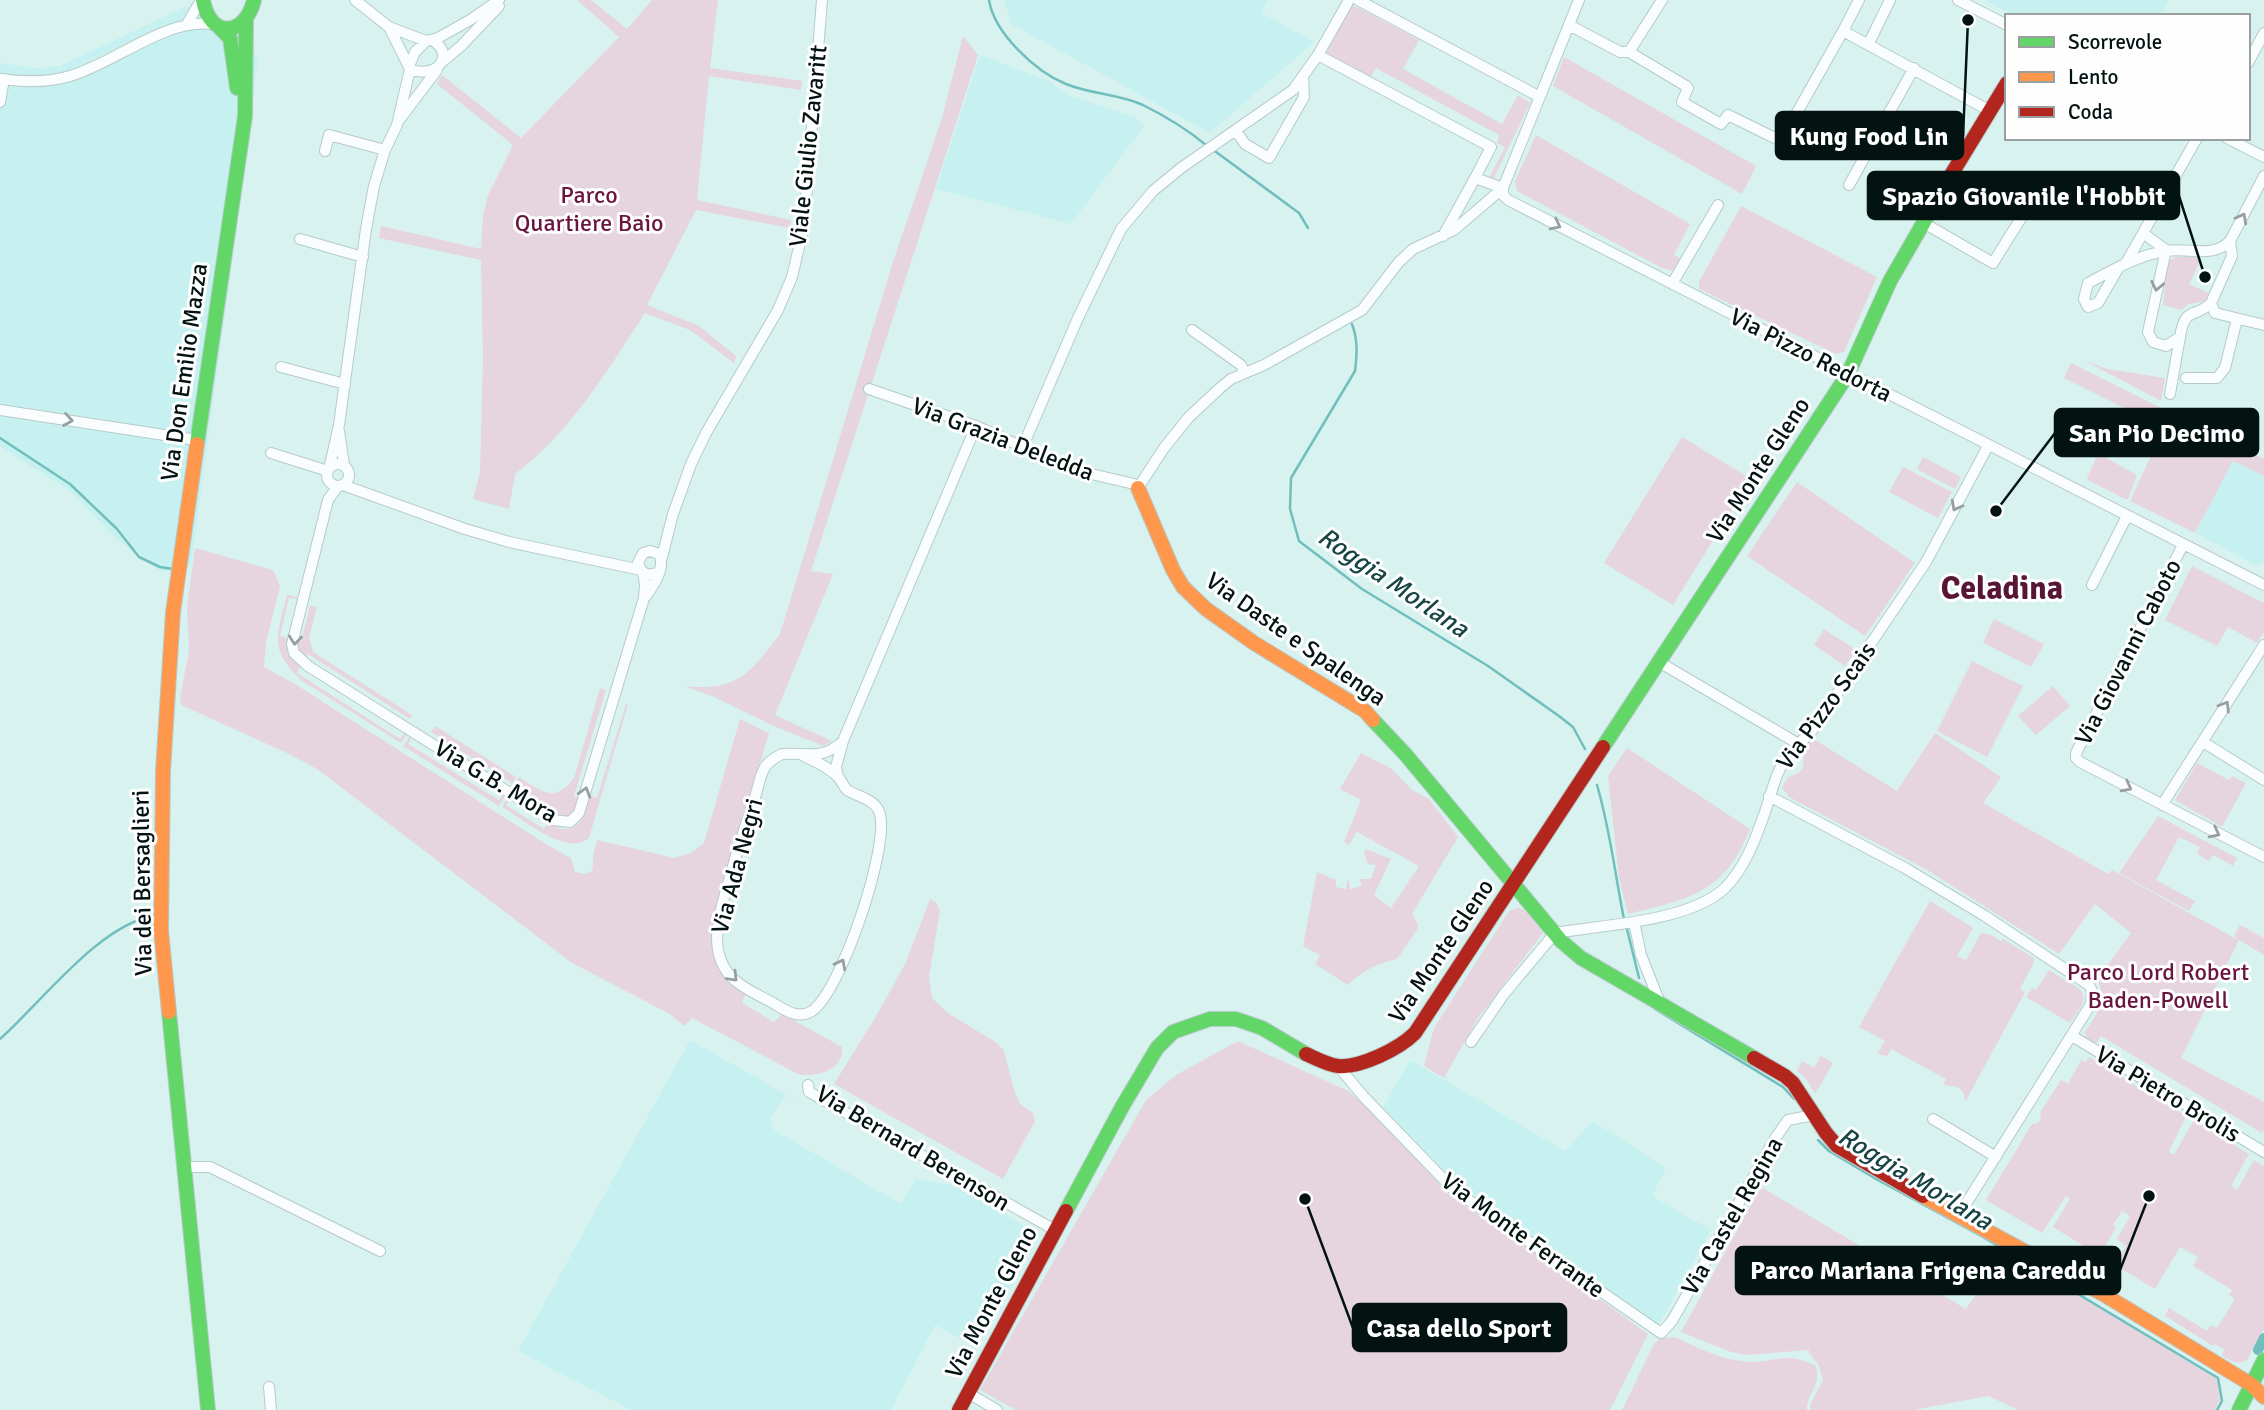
<svg xmlns="http://www.w3.org/2000/svg" width="2264" height="1410" font-family="Signika,sans-serif">
  <style>
    .built { fill: #c7f1f0 }
    .green { fill: #e6d5de }
    .lines { fill: none; stroke-linecap: round; stroke-linejoin: round }
    .stream { stroke: #70bfbd; stroke-width: 2.5 }
    .canal { stroke: #70bfbd; stroke-width: 10 }
    .street-casing { stroke: #b6caca; stroke-width: 12 }
    .fast-casing { stroke: #b6caca; stroke-width: 16 }
    .slow-casing { stroke: #b6caca; stroke-width: 16 }
    .jam-casing { stroke: #b6caca; stroke-width: 16 }
    .street { stroke: #f9fdfd; stroke-width: 10 }
    .fast { stroke: #63d668; stroke-width: 14 }
    .slow { stroke: #ff974d; stroke-width: 14 }
    .jam { stroke: #b3261e; stroke-width: 14 }
    .oneway { stroke: #979f9f }
    .labels { text-anchor: middle; dominant-baseline: central; stroke-width: 6; stroke-linejoin: round; paint-order: stroke }
    .street-label { font-size: 24px; fill: #031312; stroke: #fefefe }
    .park-label { font-size: 24px; fill: #69153f; stroke: #fefefe }
    .water-label { font-size: 26px; font-style: italic; fill: #174444; stroke: #fefefe }
    .district-label { font-size: 32px; font-weight: bold; fill: #571635; stroke: #fefefe }
    .leader { fill: none; stroke: #031312; stroke-width: 2.5 }
    .callout-dot { fill: #031312; stroke: #fefefe; stroke-width: 2.5 }
    .callout { fill: #031312; stroke: #031312; stroke-width: 2.5 }
    .callout-label { font-size: 26px; text-anchor: middle; font-weight: bold; fill: #fff }
  </style>
  <rect width="100%" height="100%" fill="#d8f2f0"/>
  <path class="built" d="M1004,0H1268L1262,13L1314,42L1210,133L1011,24Z
    M1986,0H2168L2161,16H2014Z
    M186,6L258,57L246,160L191,565L162,572L117,540L72,493L0,446V63L34,68L60,66Z
    M980,55L1049,81L1068,95L1135,117L1144,126L1071,224L936,189Z
    M2233,461L2264,476V564L2260,562L2258,566L2195,533Z
    M690,1040L814,1110L785,1095L771,1118L774,1130L901,1204L916,1179L953,1185L1040,1235L976,1347L935,1325L891,1410H631L518,1351Z
    M1410,1060L1565,1151L1593,1121L1666,1168L1652,1196L1711,1230L1658,1326L1460,1186L1383,1107Z"/>
  <path class="green" d="M577,0H591L627,29L652,0H718L710,68L802,81L801,90L709,76L697,200L791,220L790,228L696,210L647,305L699,326L736,356L734,363L690,330L645,313C607,371 571,432 515,474L509,509L473,499L480,473L483,358L481,260L379,238L381,226L481,249L483,216L488,195L513,145L437,84L442,75L521,138L619,37Z
    M1352,6L1359,8L1419,40L1403,69L1502,124L1518,95L1530,103L1493,180L1489,178L1505,147L1497,143L1499,135L1376,68L1370,78L1326,54L1347,10Z
    M963,36L978,55L811,571L833,574L775,715L832,741L823,746L769,724L712,696L684,686C737,692 750,673 780,634L893,262L942,118Z
    M1564,57L1756,166L1742,194L1553,86Z
    M1536,135L1690,224L1674,255L1681,259L1674,271L1662,268L1517,191L1515,181Z
    M1741,206L1877,277L1844,352L1836,354L1699,289V282Z
    M2176,257H2196L2200,261L2189,284L2210,294L2206,301L2189,304L2181,310L2163,305L2168,261Z
    M2083,360L2107,369L2165,378L2161,401Z
    M2071,363L2199,427L2192,441L2196,442L2202,429L2264,459V476L2233,461L2195,533L2130,501L2164,428L2064,378Z
    M1682,437L1751,479L1673,605L1604,563Z
    M2101,455L2137,475L2128,499H2125L2088,480L2087,478L2097,456Z
    M1923,457L1961,477L1955,489L1917,469Z
    M1903,467L1952,492L1938,518L1889,492Z
    M1797,482L1915,563L1865,636L1747,556Z
    M195,548L273,570L280,586L266,643L264,667L295,684L549,846L571,858L575,872L585,874L592,871C595,856 591,855 598,840L674,858L691,853L704,843L740,719L769,733L712,926C713,957 719,977 746,993L742,1003L774,1022L782,1014L842,1047C844,1071 818,1076 800,1075L692,1018L685,1026L668,1013L572,963L317,769L289,754L181,705L180,698L189,651L187,606Z
    M2192,566L2264,603V632L2257,643L2228,627L2217,646L2165,620Z
    M287,595L297,597V599L289,598L280,636L287,638C286,651 290,659 300,666L297,673L400,739L405,733L407,734L401,743L302,681C268,648 277,636 287,595Z
    M310,606L317,607L309,638L313,652L412,715L410,719L308,654L305,657L300,654L297,641L301,642Z
    M1994,619L2044,644L2031,667L1983,643Z
    M1824,629L1856,650L1845,666L1814,645Z
    M1972,661L2023,686L1987,757L1937,731Z
    M2053,686L2070,706L2036,735L2018,716Z
    M600,688L606,690L574,796L578,798L574,813L565,818L554,814L555,810L518,787L515,790L512,788L519,777C540,791 555,804 574,778Z
    M626,704H628L589,838C566,857 523,819 502,807L508,797L510,798L506,805L544,829L549,823C577,840 583,819 590,796L597,798Z
    M435,726L516,777L511,786V782L431,732Z
    M1935,733L2001,777L1983,803L2108,874L2112,870L2238,940L2234,936L2240,925L2264,938V955L2239,940L2181,1058L2264,1102V1129L2262,1133L2101,1036L2096,1044L2086,1037L2085,1032C2096,1015 2109,999 2097,980L2131,933L2095,904L2059,954L1929,871L1789,797L1782,787L1788,777C1809,771 1801,764 1805,749C1806,745 1810,742 1812,738L1897,791Z
    M410,736L412,737L408,744L499,800L503,794L506,795L499,806L403,746Z
    M1627,748L1750,829C1725,893 1689,899 1628,914L1619,877L1608,776Z
    M1361,753L1392,769L1412,790L1429,799L1458,837L1412,914L1418,924L1417,930L1397,959C1378,963 1362,971 1348,985L1315,964L1320,955L1303,946L1317,872L1336,880V887L1346,889L1347,881H1349L1350,889L1362,886L1359,879H1371L1376,865L1368,864L1364,853L1366,849L1391,859L1374,895L1391,908L1419,866L1357,832L1349,845L1344,842L1361,800L1340,789Z
    M2197,763L2229,780L2232,776L2246,783L2222,827L2175,800Z
    M2158,816L2237,858L2233,866L2213,855L2209,861L2197,854L2200,847L2179,837L2156,880L2195,901L2189,911L2119,873Z
    M930,899L936,902L940,910L929,977L932,998L948,1013L997,1043L1004,1051L1015,1093L1020,1104L1033,1113L1035,1121L1003,1179L834,1084L878,1013L906,962Z
    M1930,901L1973,928L1957,956L1966,960L1981,933L1991,935L2001,941L2003,939L2034,958V962L2020,989L2025,992L1965,1102L1964,1093L1958,1087L1943,1085L1946,1079L1891,1049L1887,1056L1877,1054L1885,1041L1859,1027Z
    M1518,908L1527,912L1543,933L1478,1018L1444,1078L1424,1066L1434,1028L1509,911Z
    M2049,970L2081,990C2088,1001 2077,1012 2070,1023L2026,997L2032,988L2036,990Z
    M1238,1041L1348,1091L1370,1109L1449,1195L1538,1255L1648,1334L1610,1410H1016L980,1390L1146,1100L1176,1075Z
    M1821,1056L1833,1063L1815,1094L1807,1080L1797,1071L1802,1061L1814,1068Z
    M2089,1057L2186,1116L2169,1152L2174,1155L2194,1120L2249,1154L2231,1186L2237,1190L2254,1160L2264,1166V1329L2247,1360C2238,1366 2231,1361 2222,1356L2224,1349L2215,1344L2213,1346L2165,1316L2169,1308L2207,1331L2211,1325L2217,1328L2235,1299L2229,1295L2232,1290L2193,1266L2198,1257L2180,1247L2155,1289L2115,1265L2126,1246L2117,1239L2130,1216L2122,1211L2113,1225L2116,1228L2103,1250L2099,1247L2095,1253L2053,1227L2070,1199L2066,1196L2042,1233L1986,1200L2032,1124L2038,1123L2041,1119L2040,1113L2061,1080L2068,1084L2081,1060L2086,1062Z
    M1761,1187L1966,1309L1979,1290L1974,1280L1993,1248L2072,1291L2217,1379L2220,1400L2215,1410H2018L1988,1396L1914,1410H1811L1810,1405L1823,1380L1818,1364L1809,1353V1350L1746,1355L1731,1352L1681,1332Z
    M1675,1337C1697,1347 1719,1359 1742,1361C1773,1365 1784,1349 1816,1366C1821,1389 1807,1391 1807,1410H1622L1654,1344L1660,1338Z"/>
  <g class="lines">
    <path class="stream" d="M989,0C994,33 1036,72 1066,84C1090,94 1119,94 1143,105C1165,116 1188,130 1206,145
      M1212,149L1299,213L1308,228
      M1352,324C1358,340 1357,354 1355,371L1291,478L1290,509L1299,541L1362,589L1488,666L1559,716L1573,727L1585,749
      M0,438L70,484L117,529L139,557L160,567L173,569
      M1597,785C1610,829 1615,874 1624,919
      M1626,925L1639,978
      M1655,1009L1783,1087L1794,1099
      M0,1039C43,1001 100,923 157,915
      M1818,1140L1829,1151L1876,1179L1983,1237L2218,1378L2222,1401L2217,1410"/>
    <path class="canal" d="M2258,1350L2264,1338"/>
    <defs>
      <path id="street" d="M355,0L389,27L426,41
        M1358,0L1540,97
        M1859,0L1843,31L1990,111
        M1958,0L2007,25
        M187,24L201,0
        M1569,25L1620,52H1629L1662,0
        M389,27L410,69C436,80 457,55 432,40
        M1869,43L1890,0
        M1629,52L1686,86L1688,88L1682,102L1721,124L1728,115L1781,141L1843,31
        M1318,55L1491,147L1475,178L1503,188
        M441,63L461,46L499,6
        M2248,63L2264,33
        M409,66L415,52L426,41L438,38L470,20L499,0
        M0,79C23,82 48,83 70,76C115,63 164,19 211,24
        M0,102L4,79
        M400,119L437,70
        M1236,131L1245,144L1269,158L1304,97L1303,77
        M2227,138L2264,157
        M325,151L329,135L385,150
        M2103,179L2157,208
        M1849,185L1914,68
        M1503,188V195L1508,200L2264,585
        M1922,222L1993,263L2046,178
        M2143,233L2166,250
        M1443,236L1475,178
        M300,239L363,257
        M2166,250L2148,332L2153,342L2166,346L2180,337C2185,305 2195,319 2211,303L2232,256L2230,241L2264,176
        M2126,263L2197,138
        M2119,267L2098,303L2088,307L2084,299L2088,283C2113,270 2138,255 2166,251C2188,247 2212,259 2230,241
        M1672,284L1718,205
        M2211,303L2215,313L2264,325
        M1192,330L1241,365L1244,372
        M281,367L345,384
        M2186,378H2217L2225,368L2237,319
        M869,389L976,426L1074,470L1134,484L1138,488L1164,448L1189,417L1220,388L1231,379L1264,365L1362,310L1399,262L1413,249L1454,230L1503,188L1579,0
        M2170,394L2180,337
        M0,410L197,440
        M339,431L344,465
        M1023,446L1078,318L1121,229L1153,191L1181,168L1293,90L1318,55L1349,0
        M271,453L328,471
        M327 475a11 11 0 1 1 22 0a11 11 0 1 1-22 0Z
        M329,469L339,425L366,229L374,186L385,150L397,125L410,69
        M343,485L465,529L509,542L641,570L647,575L658,573
        M338,486L328,500L292,644L294,653L308,666L553,820L570,822L579,813L644,598L645,585L643,572
        M2183,545L2076,753V758L2080,762L2264,857
        M662,557L673,514L691,464L706,433L778,310L792,277L804,226L822,0
        M641,570L638,563L643,553L650,551L659,554C666,567 654,585 646,596
        M2092,585L2127,516
        M1659,662L1797,743
        M2203,742L2264,780
        M802,755C814,761 829,767 838,777C842,781 843,786 847,790C858,797 876,799 880,814C889,849 841,991 812,1011C798,1020 785,1010 773,1003C762,997 751,992 741,985C701,958 721,910 731,873C738,847 747,822 755,797C758,788 760,775 765,767C769,761 776,757 782,754C807,752 822,761 843,741
        M838,777L836,767L843,741L976,426
        M1769,796L1905,868L1985,916L2089,985L2092,991L2091,1004L1959,1215
        M2162,805L2264,645
        M1634,922L1641,955L1660,1003
        M2072,1036L2264,1152
        M1471,1042L1504,994L1555,933C1602,925 1689,922 1725,888C1745,868 1756,838 1765,812C1776,779 1778,757 1809,735L1926,562L1988,446
        M1338,1066L1364,1097L1454,1190L1661,1333L1672,1321L1776,1137L1788,1120L1814,1115
        M808,1085L809,1092L1055,1230
        M1933,1119L1996,1157
        M185,1167H210L380,1251
        M269,1387L271,1410
        M968,1393L997,1410"/>
      <path id="fast" d="M203,0C210,39 245,37 254,0
        M220,28L230,38L237,88
        M197,444L245,116L246,22
        M1373,720L1406,755L1561,941L1581,958L1754,1058
        M1603,747L1848,374L1890,281L1951,175
        M169,1012L208,1410
        M1066,1211L1122,1107L1157,1048L1173,1032L1210,1019H1236L1262,1028L1306,1054
        M2239,1410L2264,1360"/>
      <path id="slow" d="M1138,488L1173,570L1183,587L1206,609L1254,643L1365,711L1373,720
        M169,1012L161,930L163,771L173,612L197,444
        M1923,1196L2103,1294L2252,1385L2264,1397"/>
      <path id="jam" d="M1951,175L2007,83
        M1306,1054C1315,1058 1328,1065 1338,1066C1360,1068 1399,1049 1415,1033L1603,747
        M1754,1058L1785,1076L1793,1083L1826,1133L1837,1146L1923,1196
        M959,1410L1066,1211"/>
    </defs>
    <use href="#street" class="street-casing"/>
    <use href="#fast" class="fast-casing"/>
    <use href="#slow" class="slow-casing"/>
    <use href="#jam" class="jam-casing"/>
    <use href="#street" class="street"/>
    <use href="#fast" class="fast"/>
    <use href="#slow" class="slow"/>
    <use href="#jam" class="jam"/>
  </g>
  <defs><path id="oneway-chevron" d="M-2-3.5L2.5 0L-2 3.5" fill="none" stroke-width="1.6" stroke-linecap="round" stroke-linejoin="round" transform="scale(1.75)"/></defs>
  <g class="oneway">
    <use href="#oneway-chevron" transform="translate(2242 218) rotate(-62)"/>
    <use href="#oneway-chevron" transform="translate(1556 225) rotate(27)"/>
    <use href="#oneway-chevron" transform="translate(2157 286) rotate(102)"/>
    <use href="#oneway-chevron" transform="translate(68 420) rotate(9)"/>
    <use href="#oneway-chevron" transform="translate(1956 506) rotate(118)"/>
    <use href="#oneway-chevron" transform="translate(295 640) rotate(96)"/>
    <use href="#oneway-chevron" transform="translate(2225 706) rotate(-58)"/>
    <use href="#oneway-chevron" transform="translate(2127 787) rotate(28)"/>
    <use href="#oneway-chevron" transform="translate(585 792) rotate(-73)"/>
    <use href="#oneway-chevron" transform="translate(2215 833) rotate(27)"/>
    <use href="#oneway-chevron" transform="translate(841 964) rotate(-62)"/>
    <use href="#oneway-chevron" transform="translate(733 977) rotate(46)"/>
  </g>
  <g class="labels">
    <g class="street-label">
      <text transform="translate(808 146) rotate(-84)">Viale Giulio Zavaritt</text>
      <text transform="translate(1811 355) rotate(27)">Via Pizzo Redorta</text>
      <text transform="translate(184 372) rotate(-82)">Via Don Emilio Mazza</text>
      <text transform="translate(1003 439) rotate(21)">Via Grazia Deledda</text>
      <text transform="translate(1758 470) rotate(-57)">Via Monte Gleno</text>
      <text transform="translate(1296 639) rotate(35)">Via Daste e Spalenga</text>
      <text transform="translate(2128 652) rotate(-63)">Via Giovanni Caboto</text>
      <text transform="translate(1826 706) rotate(-54)">Via Pizzo Scais</text>
      <text transform="translate(496 781) rotate(31)">Via G.B. Mora</text>
      <text transform="translate(737 866) rotate(-75)">Via Ada Negri</text>
      <text transform="translate(142 883) rotate(-91)">Via dei Bersaglieri</text>
      <text transform="translate(1441 951) rotate(-56)">Via Monte Gleno</text>
      <text transform="translate(2168 1094) rotate(31)">Via Pietro Brolis</text>
      <text transform="translate(913 1148) rotate(31)">Via Bernard Berenson</text>
      <text transform="translate(1732 1216) rotate(-60)">Via Castel Regina</text>
      <text transform="translate(1523 1235) rotate(36)">Via Monte Ferrante</text>
      <text transform="translate(991 1302) rotate(-62)">Via Monte Gleno</text>
    </g>
    <g class="park-label">
      <text x="589" y="195">Parco<tspan x="589" dy="28">Quartiere Baio</tspan></text>
      <text x="2158" y="972">Parco Lord Robert<tspan x="2158" dy="28">Baden-Powell</tspan></text>
    </g>
    <g class="water-label">
      <text transform="translate(1393 583) rotate(34)">Roggia Morlana</text>
      <text transform="translate(1915 1179) rotate(31)">Roggia Morlana</text>
    </g>
    <g class="district-label">
      <text x="2002" y="588">Celadina</text>
    </g>
  </g>
  <path class="leader" d="M1968 20L1963 136M2205 277L2179 196M1996 511L2055 433M2149 1196L2120 1270M1305 1199L1353 1328"/>
  <g class="callout-dot">
    <circle cx="1968" cy="20" r="7"/>
    <circle cx="2205" cy="277" r="7"/>
    <circle cx="1996" cy="511" r="7"/>
    <circle cx="2149" cy="1196" r="7"/>
    <circle cx="1305" cy="1199" r="7"/>
  </g>
  <g class="callout">
    <rect x="1776" y="112" width="187" height="47" rx="7"/>
    <rect x="1868" y="172" width="311" height="47" rx="7"/>
    <rect x="2055" y="409" width="203" height="47" rx="7"/>
    <rect x="1736" y="1247" width="384" height="47" rx="7"/>
    <rect x="1353" y="1304" width="213" height="47" rx="7"/>
  </g>
  <g class="callout-label">
    <text x="1869" y="145">Kung Food Lin</text>
    <text x="2024" y="205">Spazio Giovanile l'Hobbit</text>
    <text x="2157" y="442">San Pio Decimo</text>
    <text x="1928" y="1279">Parco Mariana Frigena Careddu</text>
    <text x="1459" y="1337">Casa dello Sport</text>
  </g>
  <rect x="2005" y="14" width="245" height="126" fill="#fefefe" stroke="#9aa0a0" stroke-width="2"/>
  <rect x="2019" y="37" width="35" height="10" fill="#63d668" stroke="#9aa0a0" stroke-width="2"/>
  <text x="2068" y="49" font-size="21" fill="#031312">Scorrevole</text>
  <rect x="2019" y="72" width="35" height="10" fill="#ff974d" stroke="#9aa0a0" stroke-width="2"/>
  <text x="2068" y="84" font-size="21" fill="#031312">Lento</text>
  <rect x="2019" y="107" width="35" height="10" fill="#b3261e" stroke="#9aa0a0" stroke-width="2"/>
  <text x="2068" y="119" font-size="21" fill="#031312">Coda</text>
</svg>
